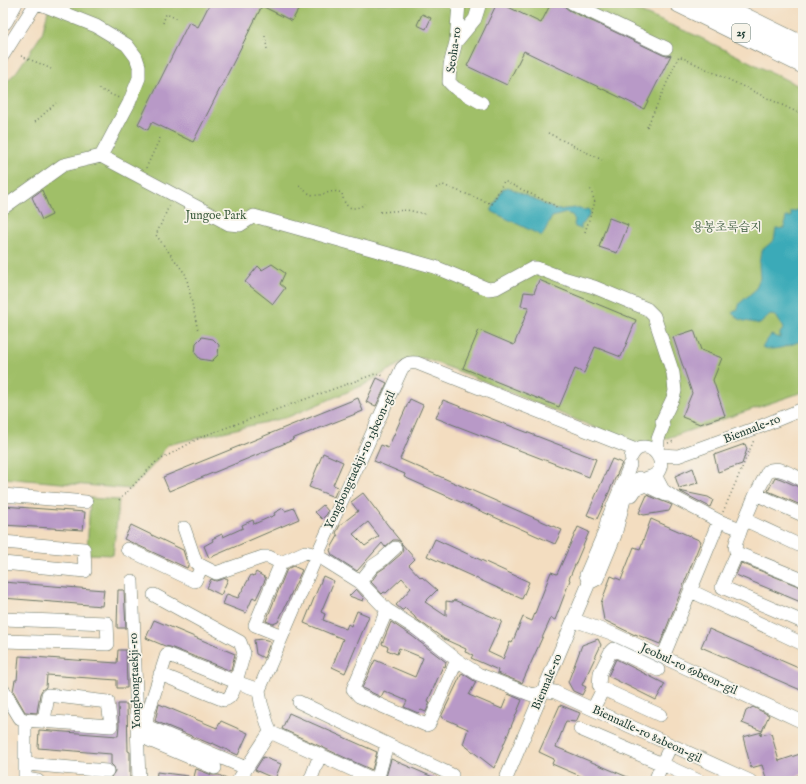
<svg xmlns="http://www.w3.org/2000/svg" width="806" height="784" font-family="'IM FELL English','Noto Serif KR',serif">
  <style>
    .green { fill: #a0bf67; stroke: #607e4e }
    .water { fill: #3baab8; stroke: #2d7476 }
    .building { fill: #b899c7; fill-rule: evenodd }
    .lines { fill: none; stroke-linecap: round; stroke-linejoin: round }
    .minor-casing { stroke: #697565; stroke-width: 14 }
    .highway-casing { stroke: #697565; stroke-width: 20 }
    .path { stroke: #697565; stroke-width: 1.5; stroke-dasharray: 1 3; stroke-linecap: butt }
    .minor { stroke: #fff; stroke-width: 13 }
    .highway { stroke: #fff; stroke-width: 19 }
    .labels { text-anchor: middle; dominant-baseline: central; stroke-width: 3.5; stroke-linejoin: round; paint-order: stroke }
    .shield { fill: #f7f3e8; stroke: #60746a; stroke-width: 1 }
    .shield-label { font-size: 11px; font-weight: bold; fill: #1f3d34 }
    .street-label { font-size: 12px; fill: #1f3d34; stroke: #f7f3e8 }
    .park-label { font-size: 12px; fill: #3f5e41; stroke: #f7f3e8 }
  </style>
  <rect width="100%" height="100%" fill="#f7f3e8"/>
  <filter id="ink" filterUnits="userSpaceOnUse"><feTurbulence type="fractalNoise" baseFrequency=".025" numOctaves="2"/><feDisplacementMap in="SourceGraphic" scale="8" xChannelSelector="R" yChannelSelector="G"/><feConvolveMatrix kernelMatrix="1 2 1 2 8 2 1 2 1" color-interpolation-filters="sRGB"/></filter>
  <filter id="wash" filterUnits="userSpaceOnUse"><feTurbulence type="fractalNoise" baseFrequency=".012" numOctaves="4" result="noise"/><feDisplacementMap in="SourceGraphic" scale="16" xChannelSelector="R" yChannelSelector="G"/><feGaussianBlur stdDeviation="0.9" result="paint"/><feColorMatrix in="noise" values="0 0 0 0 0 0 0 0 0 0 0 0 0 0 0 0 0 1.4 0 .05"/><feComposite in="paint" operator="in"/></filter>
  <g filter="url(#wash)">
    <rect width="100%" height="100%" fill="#f3ddc0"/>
    <path class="green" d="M50,3H619L697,36L803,88V392L641,447L469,375L423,358L403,362L364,385L288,417L167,445L156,462L131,489L3,478V86L17,71L42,34Z
      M90,498L119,500L113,555L87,554Z"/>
    <path class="water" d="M508,187L556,210L575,208L584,210L589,209L590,213L584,223L581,225V229L575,227L574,224L575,220L572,215L566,213L552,217L542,236L491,211L503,189Z
      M803,207V340C793,344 773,353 762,347L771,335L780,338V333L784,328L776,316L770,315L760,324C749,321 740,323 732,313L738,309L740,303L755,290L760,278L759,265L761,251L774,240L776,229L784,228L786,217H791V212L798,210Z"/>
    <g id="blocks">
      <path class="building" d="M210,3H302L292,21L262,6L193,142L152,122L148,130L138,124L189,22L198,27Z
        M497,3H500L541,23L551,3H564L565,7L569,10L663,55L667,56L671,55L644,109L524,51L507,85L467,66Z
        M422,14L431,18L426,29L417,25Z
        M42,190L52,215L42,220L32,197Z
        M609,218L628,225L617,253L599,247Z
        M272,264L285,273L280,284L285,288L273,304L245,282L258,266L262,270Z
        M539,280L636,320L621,357L595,347L584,373L575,369L559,407L463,368L479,330L514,345L529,307L521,306L524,292L534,293Z
        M694,330L701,350L722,358L713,380L725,416L700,424L682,417L692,393L673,337Z
        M202,337L213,339L219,345L218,355L212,361L200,359L195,353L196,343Z
        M377,378L387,383L376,406L366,402Z
        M358,398L363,411L292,439L293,440L169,491L163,477Z
        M410,399L423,405L400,459L562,530L555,544L404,477L405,474L374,461L381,445L388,448Z
        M443,400L596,459L589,477L436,418Z
        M745,444L747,449L742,464L718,472L714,455Z
        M323,453L343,462L333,485L338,487L334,497L309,487Z
        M612,459L622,463L597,519L587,515Z
        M693,468L698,483L679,488L675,476Z
        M775,477L781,479L803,489V506L768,491Z
        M679,491L708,497L713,500L710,507Z
        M363,493L390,528L393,530L392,531L401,542L397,540H393L385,547L382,543L357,571L332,555L330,550L338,536L336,533L340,525L358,511L351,502ZM368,522L379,536L365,546L353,534Z
        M647,495L672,505L669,511L644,515L639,513Z
        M323,505L328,511L327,514L322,519L315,512Z
        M3,506L85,512L83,530L3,525Z
        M283,508L285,511L294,508L299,519L209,558L204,546L213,541L212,539L222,534L223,537L243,528L242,525L253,520L254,524L275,515L274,513Z
        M651,519L701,541L660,644L635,634V635L604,620L601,603L611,576L621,580L634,547L640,549Z
        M131,525L183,550L188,566L187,568L124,539Z
        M578,527L589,532L569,579L570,580L555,620L551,618L522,683L497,673L498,670L471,658L473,655L465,652L466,649L444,639L415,618V617L405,608L403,610H402L396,605L411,588L402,578L386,593L384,592L382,594L371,582L378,572L387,566L401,554L403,550L401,543L415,559L409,565L421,578L422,577L437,590L425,602L446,616V601L453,602L454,600L502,621L488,652L503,659L510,642L512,643L523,617L532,621L551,572L557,574Z
        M435,539L529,582L522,599L427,556Z
        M741,563L803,588V603L736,575Z
        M293,566L302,570L278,622L273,624L266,621L287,569Z
        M256,572L266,578L256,599L253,597L246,613L223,604L227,594L238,598L251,575L254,576Z
        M323,576L334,581L321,612L325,614L323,620L346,629L348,624L351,626L357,611L369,616L345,673L332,667L343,639L304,623Z
        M226,578L228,579L221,595L207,588L211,579L216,581Z
        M3,582L104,590L102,606L3,598Z
        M356,589L364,598L363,601L349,596Z
        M118,590H124L126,628H117Z
        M154,620L235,654L231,671L170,647L165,646L146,638Z
        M391,622L412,636L446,662L445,667L443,666L428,701L430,702L426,712L421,710L418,713L404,707L407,701L384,691L381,697L362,688L375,660L415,677L423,658L399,648L397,654L387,650L388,647L382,644Z
        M709,629L803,670V691L701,647Z
        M263,639L270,641V643L264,658L256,654L254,640Z
        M598,639L601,645L582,685L586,687L582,695L573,691L568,682L582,645Z
        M118,650H126L127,688H117V680L47,675L46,687L42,690L40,694L37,713L25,712L13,691L15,680H17L19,656L117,663Z
        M616,659L665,684L656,700L608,676Z
        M462,673L476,682L469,695L502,709L508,694L522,700L494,768L463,744L468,729L441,717Z
        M118,704H127L128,751L130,752V781H111V777L115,771L114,767L111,764V754L38,748L39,730L118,736L119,725Z
        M159,704L217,728L221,721L248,733L238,755L212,743L211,744L155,721Z
        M560,705L580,713L576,722L566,721L556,747L637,781H592L552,764L554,759L539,752Z
        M753,707L769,715L762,731L742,723L746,711Z
        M289,713L377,752L372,770L282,729Z
        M762,732L760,735L771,733L779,761L803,753V774L782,781H767L762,765L751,768L743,737Z
        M263,757L281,764L275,779L255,770Z
        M391,759L442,781H397L386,777Z
        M196,769L212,775H219L230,781H193Z
        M157,772L188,776L187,781H156Z"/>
    </g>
  </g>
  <g filter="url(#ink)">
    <use href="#blocks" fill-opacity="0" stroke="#697565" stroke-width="1"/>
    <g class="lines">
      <defs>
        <path id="minor" d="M38,3L96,26L111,35L127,45L136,57L139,66V78L129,103L101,156
          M459,3L456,42L450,65L449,82L455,88L482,103
          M572,3L666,48
          M456,42L475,19L480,3
          M3,55L36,3
          M3,208L63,165L101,156L229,224L240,225L254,216L435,267L488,289L496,288L533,268H537L563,278L594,287L647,309L654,316L673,373L675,391L673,398L662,421L663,426L658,439L657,453
          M659,455L678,456L759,427L803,409
          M631,457C646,428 679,471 647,478
          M655,475L663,490L673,497L719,521L663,657
          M3,495L86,502
          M632,495L636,489L645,485L666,495
          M755,496L768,471C778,465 794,476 803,480
          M745,520L801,546
          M719,521L741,529L755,496H760L803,515
          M184,528L196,563L216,573L263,557H269L281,563
          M741,529C739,537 732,546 737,553L803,580
          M3,542L84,549L85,571L3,563
          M127,549L195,581L202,566
          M737,553L722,587L803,622
          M132,581L139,781
          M360,582L373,566L382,560L395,548
          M589,583L586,575L605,531L607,521L630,465
          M691,591L803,644
          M154,595L240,642L244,653L236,682L167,654L147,716L146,728L149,740L215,768
          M387,610L353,689L359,696L426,725L429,724L457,660
          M3,619L107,623L108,644L3,641
          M574,620L611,633L803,722
          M282,636L255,625L281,563L305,552L317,555L360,582L387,610L417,629L457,660L478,674L532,695L548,691L555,692L750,781
          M160,674L224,700C232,698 234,689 236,682L259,690
          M603,689L660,715
          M3,690L20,718L25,720V781
          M299,702L452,775
          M593,709L603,689L599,685L600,673L611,651L613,649L658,670
          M25,720L111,726L108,702L48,695L44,721
          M146,726L246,768
          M580,729L662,764L671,745
          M270,732L377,781
          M26,764L107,771
          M26,779L38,781
          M238,781L270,732L261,703L259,690L317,555L402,368C407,363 410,362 417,363L636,450
          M310,781L320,755
          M377,781L387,744
          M505,781L589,583L597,579L615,535L626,492L631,484L639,478
          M655,781L662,764L699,781"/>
        <path id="highway" d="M679,3L803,64
          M715,3L803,46
          M3,21L13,3"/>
      </defs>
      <use href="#minor" class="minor-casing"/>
      <use href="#highway" class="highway-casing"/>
      <path class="path" d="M163,23L166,14L178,19
        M265,36L267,49
        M21,56L41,64L51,69
        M99,89L119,98
        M35,122L56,103
        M647,127L679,56L803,115
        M548,133L602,160
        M146,168L161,136
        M299,185C319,207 324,186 342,193C344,208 352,212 365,204
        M436,188L443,185L492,204L504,181L556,206V209
        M169,206L156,235L186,275L198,331
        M380,212L407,210L425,214
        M585,232L595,202L590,188
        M668,443L674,441
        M119,500L156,462L203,436L375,374L385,376
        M723,512L754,440"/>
      <use href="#minor" class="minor"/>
      <use href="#highway" class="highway"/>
    </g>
  </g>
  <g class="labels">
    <rect class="shield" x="732" y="24" width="18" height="18" rx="3"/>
    <g class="shield-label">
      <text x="741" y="33">25</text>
    </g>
    <g class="street-label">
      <text transform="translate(454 50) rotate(-82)">Seoha-ro</text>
      <text transform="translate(752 429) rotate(-21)">Biennale-ro</text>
      <text transform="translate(360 460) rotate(-65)">Yongbongtaekji-ro 13beon-gil</text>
      <text transform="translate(689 669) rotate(25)">Jeobul-ro 69beon-gil</text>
      <text transform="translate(135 681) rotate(-92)">Yongbongtaekji-ro</text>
      <text transform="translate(547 682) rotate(-67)">Biennale-ro</text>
      <text transform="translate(647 734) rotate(25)">Biennalle-ro 82beon-gil</text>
    </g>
    <g class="park-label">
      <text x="216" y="215">Jungoe Park</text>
      <text x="727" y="227">용봉초록습지</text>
    </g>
  </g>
  <rect width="806" height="784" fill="none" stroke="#f7f3e8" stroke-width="16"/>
</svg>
